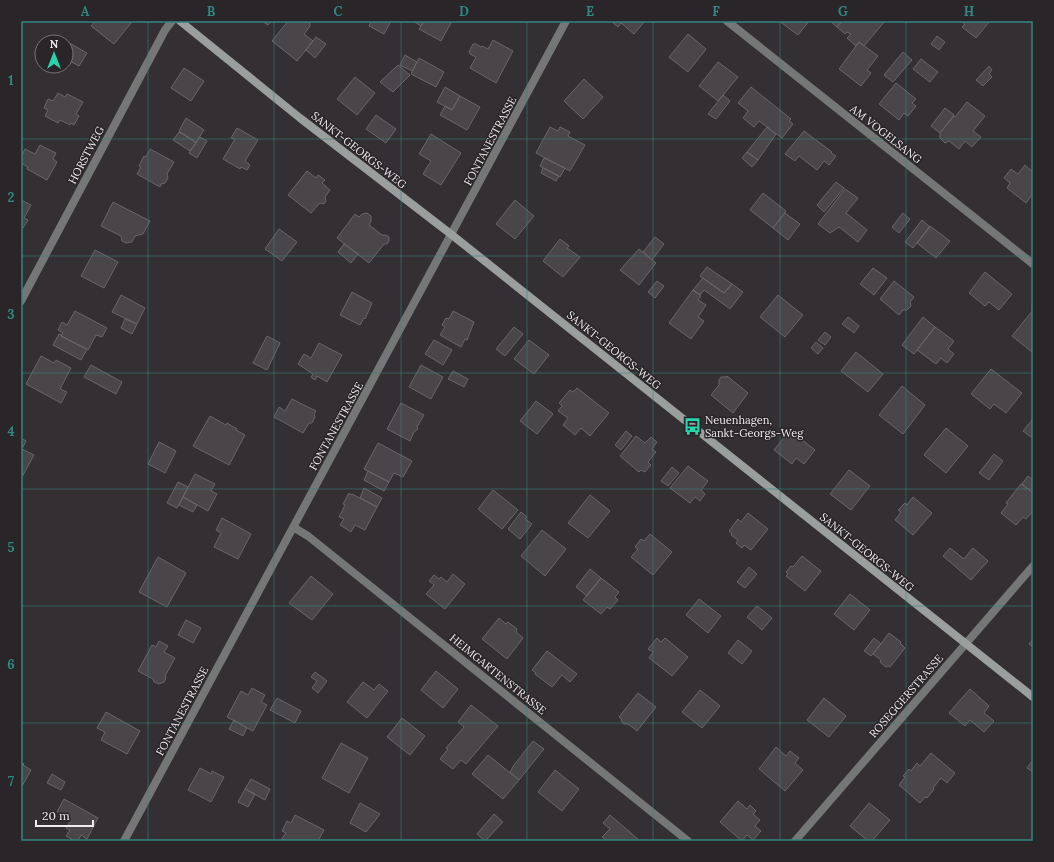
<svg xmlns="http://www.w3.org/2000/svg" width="1054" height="862" font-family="Lora,serif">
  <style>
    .building { fill: #4a4548; stroke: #6a6569 }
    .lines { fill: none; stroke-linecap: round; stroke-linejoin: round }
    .street { stroke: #747776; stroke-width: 8 }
    .secondary { stroke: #9a9e9d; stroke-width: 8 }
    .grid { fill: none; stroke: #308881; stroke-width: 1; stroke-opacity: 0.55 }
    .labels { text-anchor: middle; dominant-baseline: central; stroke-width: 3; stroke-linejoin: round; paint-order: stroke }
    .street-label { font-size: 11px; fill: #eeeced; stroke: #292528 }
    .poi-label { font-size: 11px; fill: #eeeced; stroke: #292528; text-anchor: start }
    .neatline { fill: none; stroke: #308881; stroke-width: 1.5 }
    .grid-label { font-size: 13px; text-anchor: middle; font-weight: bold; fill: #308881 }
  </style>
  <rect width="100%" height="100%" fill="#332f32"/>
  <path class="building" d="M95,21H128L131,23L114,44L91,26Z
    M262,21H271L268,25Z
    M288,21L310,22V26L304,34L313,41L297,61L272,41Z
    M371,21H391L384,34L369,26Z
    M413,21H424L421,26Z
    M424,21H452L441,41L419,29Z
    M611,21H645L634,34L621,23L618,27Z
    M779,21H809L798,35Z
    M830,21H842L837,27Z
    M842,21H885L864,46L859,42L856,46L847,38L851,34L847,32L845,34L837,27Z
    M961,21H990L976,38L962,27L965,24Z
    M688,34L706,49L688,72L669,57Z
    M937,36L945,42L939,50L931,44Z
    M316,37L326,44L315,58L306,50Z
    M62,39L87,53L79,66L66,59V42H61Z
    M493,40L513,51L496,83L470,68L476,57L470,54L469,52L473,44H476L481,47L482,46L488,49Z
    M859,42L878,56L867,70L871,73L861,86L839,69Z
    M903,52L912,60L893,82L884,75Z
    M405,55L417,62L412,71L400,65Z
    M419,58L444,72L436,87L411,74Z
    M921,59L938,72L930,82L913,69Z
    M718,62L738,77L718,101L699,86Z
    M398,65L410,75L393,92L380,82Z
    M989,66L992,70L989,74L992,77L983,86L976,80Z
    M184,68L204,81L191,101L171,88Z
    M355,77L375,93L357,115L337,99Z
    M584,79L603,97L583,119L564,101Z
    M896,83L916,99L912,103L916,106L908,116L904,113L899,120L879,104Z
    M445,87L460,96L452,110L437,102Z
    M751,87L791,119L789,121L793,124L782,138L759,121L754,127L743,118L748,111L738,103Z
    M58,93L65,97L67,94L83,102L76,114L79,116L74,125L71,123L70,125L60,120L58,123L45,116L48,110L44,108L48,99L53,101Z
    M723,95L730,101L716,119L708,114Z
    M460,96L480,107L467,130L440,115L445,106L452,110Z
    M967,102L985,116L973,131L981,137L972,147L965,141L959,149L949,141L945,143L940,138V133L954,116L955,117Z
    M945,108L954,115L940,133L931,126Z
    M376,115L396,129L386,143L366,129Z
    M186,118L204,130L196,142L179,131Z
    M550,127L558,131L560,127L570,132L568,136L585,145L570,171L536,153Z
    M767,127L776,134L758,160L747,152Z
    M237,128L258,140L245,161L250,165L247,170L241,167L240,169L223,159L235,139L231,138Z
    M804,131L832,152L831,153L836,156L829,165L824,161L817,170L799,156L795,161L785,154Z
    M179,132L196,143L190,151L173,140Z
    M431,134L461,153L441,185L423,174L431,161L419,154Z
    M200,137L207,141L197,158L189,153Z
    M40,145L56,153L53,159L57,162L47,180L27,169L28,167L21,163V157L25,149L35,154Z
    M150,149L174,162L167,174L168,178L165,183L161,184L160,187L137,174L141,167L139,166L144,156L146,157Z
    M747,152L758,160L752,167L742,158Z
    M544,158L565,168L560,177L540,166Z
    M1025,165L1033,172V193L1026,203L1007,188L1010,183L1004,178L1011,169L1018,174Z
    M543,168L559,176L556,181L541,173Z
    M307,171L316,178L318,175L325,180L322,183L330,190L325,197L326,201L324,204L320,203L311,213L288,195Z
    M836,182L844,188L824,212L817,205Z
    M845,189L858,198L846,213L867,230L858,242L839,227L830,233L818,224Z
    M763,193L786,211L773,228L750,210Z
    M21,200L31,205L24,218L28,220L23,228L21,227Z
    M515,200L534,216L515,239L496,224Z
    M113,202L150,221L143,234L135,236L132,242L126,243L122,241L121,236L101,226Z
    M367,213L371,216V221L369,225L382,235H386L389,237V241L387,244H384L369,263L337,238L355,214L359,217L362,214Z
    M785,213L800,224L788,240L773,228Z
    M903,213L910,219L899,233L892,227Z
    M922,220L930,227L913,248L905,242Z
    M930,226L950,241L936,258L917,243Z
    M279,229L297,242L282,261L265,249Z
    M655,237L664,244L652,260L643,252Z
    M560,239L569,246L567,248L580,257L563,277L543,261Z
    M344,244L358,254L351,263L338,252Z
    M639,249L656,263L639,285L620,270Z
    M95,250L118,262L104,288L81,276Z
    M707,267L732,284L724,293L700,276Z
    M873,268L887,278L874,295L860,284Z
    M985,272L1012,294L999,310L989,302L985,306L969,293Z
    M703,278L724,293L732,284L743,292L730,309L704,290L700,295L693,290Z
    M657,281L664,286L655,298L648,292Z
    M894,281L914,297L910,302L911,306L907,310H903L899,315L880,299Z
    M693,290L701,296L698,300L706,305L698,317L704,321L691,339L669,323Z
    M352,292L372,303L365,319L364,318L360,325L340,315Z
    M121,295L145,308L137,324L112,312Z
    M778,295L803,315L785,337L760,317Z
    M1033,310V350L1032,352L1012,336Z
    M75,311L107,328L102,337L96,335L88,350L61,336L63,333L58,330L62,322L67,325Z
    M453,311L474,322L467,340L465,339L461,347L440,335L445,327L442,325L446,318L449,319Z
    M848,317L859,326L854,333L842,324Z
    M923,317L935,327L914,354L902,345Z
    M125,319L137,324L132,334L121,328Z
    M514,327L523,334L505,356L496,349Z
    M935,327L954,341L948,349L954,354L947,363L941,358L936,364L917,350Z
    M825,332L831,337L825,345L818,340Z
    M59,334L62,335L61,336L87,349L81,360L53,345Z
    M267,336L280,343L267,370L253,363Z
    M434,340L452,350L443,365L425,354Z
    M529,340L549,355L534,374L514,359Z
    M816,342L823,348L818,354L811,348Z
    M319,343L342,355L327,382L317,376L315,380L311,377L313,374L298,364L304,354L311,358Z
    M856,352L883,374L868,392L841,371Z
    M41,356L54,363L56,360L71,368L60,389L67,392L61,403L26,384Z
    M91,365L122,382L116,394L84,377Z
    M421,365L443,377L431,399L409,387Z
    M991,369L1022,393L1006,413L994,404L990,409L971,394Z
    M453,371L468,379L464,387L448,379Z
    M727,376L748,393L733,413L711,395L719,385V380L721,377H726Z
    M902,386L925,405L903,434L879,415Z
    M577,388L609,413L590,436L581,428L575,435L563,425L568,418L558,411L562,406L559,403L570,390L573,392Z
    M292,399L316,411L314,414L315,417L312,423H309L303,433L274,417L279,407L285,411Z
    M536,401L553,414L537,434L520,421Z
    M401,403L424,415L417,427L418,429L414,432L410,441L387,429Z
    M210,416L226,425L227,423L237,429L236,430L245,435L229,465L193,446Z
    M1033,419V434L1031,437L1023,431Z
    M946,428L968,446L946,473L924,455Z
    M790,430L815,450L804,464L796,458L792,464L774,450Z
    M626,431L632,436L621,450L615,445Z
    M636,436L645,443L651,437L657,442L652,449L656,452L648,462L651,465L645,472L641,470L639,472L620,456Z
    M21,438L26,441L22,449L34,455L22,477Z
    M159,442L176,451L165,473L148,464Z
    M378,443L412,461L403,477L394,473L389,482L364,469Z
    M994,454L1003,461L989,480L979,473Z
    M688,466L708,481L701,490L705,494L700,501L695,497L690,503L670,488Z
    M672,467L679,473L668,486L661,481Z
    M849,470L870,486L851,510L830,494Z
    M368,471L389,482L384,491L364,480Z
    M195,474L215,484L211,491L217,494L208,511L183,497Z
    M1028,476L1033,480V493L1022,484Z
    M178,482L188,487L177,508L167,503Z
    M1021,484L1033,493V511L1026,519L1023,517L1016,525L1001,513L1008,504L1006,503Z
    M364,488L382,498L377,507L360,498Z
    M493,490L518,510L502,529L478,509Z
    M349,493L351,495L352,494L377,507L365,530L355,525L351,532L340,525L344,519L339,517L345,505L343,504Z
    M590,495L610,511L588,538L568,523Z
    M183,497L197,505L193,512L179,505Z
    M913,497L932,513L913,535L895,520L901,512L898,510L905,503L907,505Z
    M521,512L527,517L525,519L532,524L520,539L508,529Z
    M748,513L768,529L751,550L744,545L742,548L736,543L738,540L731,535L732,533L729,531L738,519L741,522Z
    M222,518L251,534L238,559L214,547L221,533L216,530Z
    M542,530L566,549L545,576L521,556Z
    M650,534L672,552L653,575L631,557L638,549L635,547L641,539L644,541Z
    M950,548L964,559L973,548L988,561L971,580L943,556Z
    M802,556L821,571L805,591L786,576L788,574L786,572L791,566L793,567Z
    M158,557L186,573L167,607L139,592Z
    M749,567L757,574L745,588L737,582Z
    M590,569L601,578L587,596L576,587Z
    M453,574L465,584L445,609L426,594L434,585L429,581L434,575L439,579L441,577L447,582Z
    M311,576L333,594L312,620L289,603Z
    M601,578L619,592L615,597L618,600L610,609L607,607L601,614L583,600Z
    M850,594L870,610L854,630L834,614Z
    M699,599L721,616L708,633L686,615Z
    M757,606L772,618L762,630L747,617Z
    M499,618L506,624L508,622L517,629L516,632L523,638L507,659L482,639Z
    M186,620L201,628L193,643L178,635Z
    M889,633L901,642L900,643L905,648L890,667L888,666L886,667L880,662L881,660L873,654Z
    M657,638L661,642L665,638L688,657L672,676L649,658L653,652L648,649Z
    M874,638L881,644L871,656L864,651Z
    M1033,639V647L1029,644Z
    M738,640L752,651L742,664L728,653Z
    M159,641L168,646L164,652L175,658L165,676L166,678L164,682L159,684L154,682L153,679L138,671L152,645L156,647Z
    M547,651L577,674L570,682L562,675L552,687L535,674L536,673L532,670Z
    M436,671L458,689L443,708L421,690Z
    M315,672L327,681L318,693L312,688L317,681L311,677Z
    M363,682L374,690L379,684L388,691L367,718L347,702Z
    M252,688L265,695L261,702L267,705L253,731L227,717L241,691L248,695Z
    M970,689L989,706L984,713L994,721L984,732L970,720L965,726L949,713Z
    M700,690L720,706L702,728L682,712Z
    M638,693L656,707L637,731L628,724H624L622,722L621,718L619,717Z
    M277,698L301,711L295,723L270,710Z
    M824,698L846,716L829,737L807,720Z
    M471,705L498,726L466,764L461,760L453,769L440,759L448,749L446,748L464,727L458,722Z
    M106,712L140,731L127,754L101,740L105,732L97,728Z
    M402,718L425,736L410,755L387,737Z
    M234,720L247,728L243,736L229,729Z
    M533,741L544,749L519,780L510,772L514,765Z
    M341,743L368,758L349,793L322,778Z
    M776,747L786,756L790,751L799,758L795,763L803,770L785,791L759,769Z
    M931,753L955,773L947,783L941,778L933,788L934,789L927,798L925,797L920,803L899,785L905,777L903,776L909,769L911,771L917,763L920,766Z
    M488,755L519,780L503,799L472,774Z
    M1033,760V772L1027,768Z
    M21,763L24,764L23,765L31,770L21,788Z
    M200,768L211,774L212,771L224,777L211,802L188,790Z
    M555,770L579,789L562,811L538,792Z
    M52,774L65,782L61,790L47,783Z
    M251,779L270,789L265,800L245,789Z
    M245,789L255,794L248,807L238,802Z
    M64,799L98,818L87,839L81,835L78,841H75L66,836L70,830L66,828L71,820L57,812Z
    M738,801L747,809L750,805L756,811L753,814L760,820L755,826L761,831L753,840L747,835L742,841L720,822Z
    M360,803L380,814L366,832L350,823Z
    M869,803L890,820L872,841H868L850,826Z
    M494,814L503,822L485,841L477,834Z
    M295,815L324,830L318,841L281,840L286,833L282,831L287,821L291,823Z
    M610,815L639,840L638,841H607L602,837L610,829L603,823Z"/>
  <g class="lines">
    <path class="street" d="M727,21L1033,264
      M21,301L165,30L172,21
      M293,527L308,536L688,841
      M124,841L566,21
      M795,841L1033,566"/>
    <path class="secondary" d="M180,21L300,118L452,235L1033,697"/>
  </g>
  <path class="grid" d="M148,21V841M274,21V841M401,21V841M527,21V841M653,21V841M780,21V841M906,21V841M21,139H1033M21,256H1033M21,373H1033M21,489H1033M21,606H1033M21,723H1033"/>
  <defs>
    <symbol id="bus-bare" viewBox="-9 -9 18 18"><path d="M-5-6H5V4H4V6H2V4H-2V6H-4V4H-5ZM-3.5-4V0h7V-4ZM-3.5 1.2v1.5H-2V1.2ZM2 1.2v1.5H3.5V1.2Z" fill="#26d5ae" stroke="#292528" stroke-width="2.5" paint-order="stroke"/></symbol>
  </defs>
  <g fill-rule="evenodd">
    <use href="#bus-bare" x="680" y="414" width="25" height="25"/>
  </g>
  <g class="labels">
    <g class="street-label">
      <text transform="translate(886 134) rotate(38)">AM VOGELSANG</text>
      <text transform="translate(490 141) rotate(-62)">FONTANESTRASSE</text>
      <text transform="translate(359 150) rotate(38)">SANKT-GEORGS-WEG</text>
      <text transform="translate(86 155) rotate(-62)">HORSTWEG</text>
      <text transform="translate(614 350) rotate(39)">SANKT-GEORGS-WEG</text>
      <text transform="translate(336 426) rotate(-61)">FONTANESTRASSE</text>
      <text transform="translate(867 552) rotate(39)">SANKT-GEORGS-WEG</text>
      <text transform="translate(498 674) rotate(39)">HEIMGARTENSTRASSE</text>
      <text transform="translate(906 696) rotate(-49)">ROSEGGERSTRASSE</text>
      <text transform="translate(182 711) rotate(-62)">FONTANESTRASSE</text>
    </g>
    <g class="poi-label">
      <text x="705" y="420">Neuenhagen,<tspan x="705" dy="13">Sankt-Georgs-Weg</tspan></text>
    </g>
  </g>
  <rect width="1054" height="862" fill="none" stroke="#292528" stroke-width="44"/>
  <g transform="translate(54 54)"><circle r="19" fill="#292528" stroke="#787577"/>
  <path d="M0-3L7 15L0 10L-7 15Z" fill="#26d5ae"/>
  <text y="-6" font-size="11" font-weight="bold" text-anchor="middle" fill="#eeeced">N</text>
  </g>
  <path d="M36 820v6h57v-6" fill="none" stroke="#eeeced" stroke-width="2"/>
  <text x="42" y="820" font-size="12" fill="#eeeced" stroke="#292528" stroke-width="3" paint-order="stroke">20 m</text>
  <rect x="22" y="22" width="1010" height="818" class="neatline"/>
  <g class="grid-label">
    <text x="85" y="16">A</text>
    <text x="211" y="16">B</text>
    <text x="338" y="16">C</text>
    <text x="464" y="16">D</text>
    <text x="590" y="16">E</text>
    <text x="716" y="16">F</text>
    <text x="843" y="16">G</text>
    <text x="969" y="16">H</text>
    <text x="11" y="85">1</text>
    <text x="11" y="202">2</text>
    <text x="11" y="319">3</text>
    <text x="11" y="436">4</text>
    <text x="11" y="552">5</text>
    <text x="11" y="669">6</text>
    <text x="11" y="786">7</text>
  </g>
</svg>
